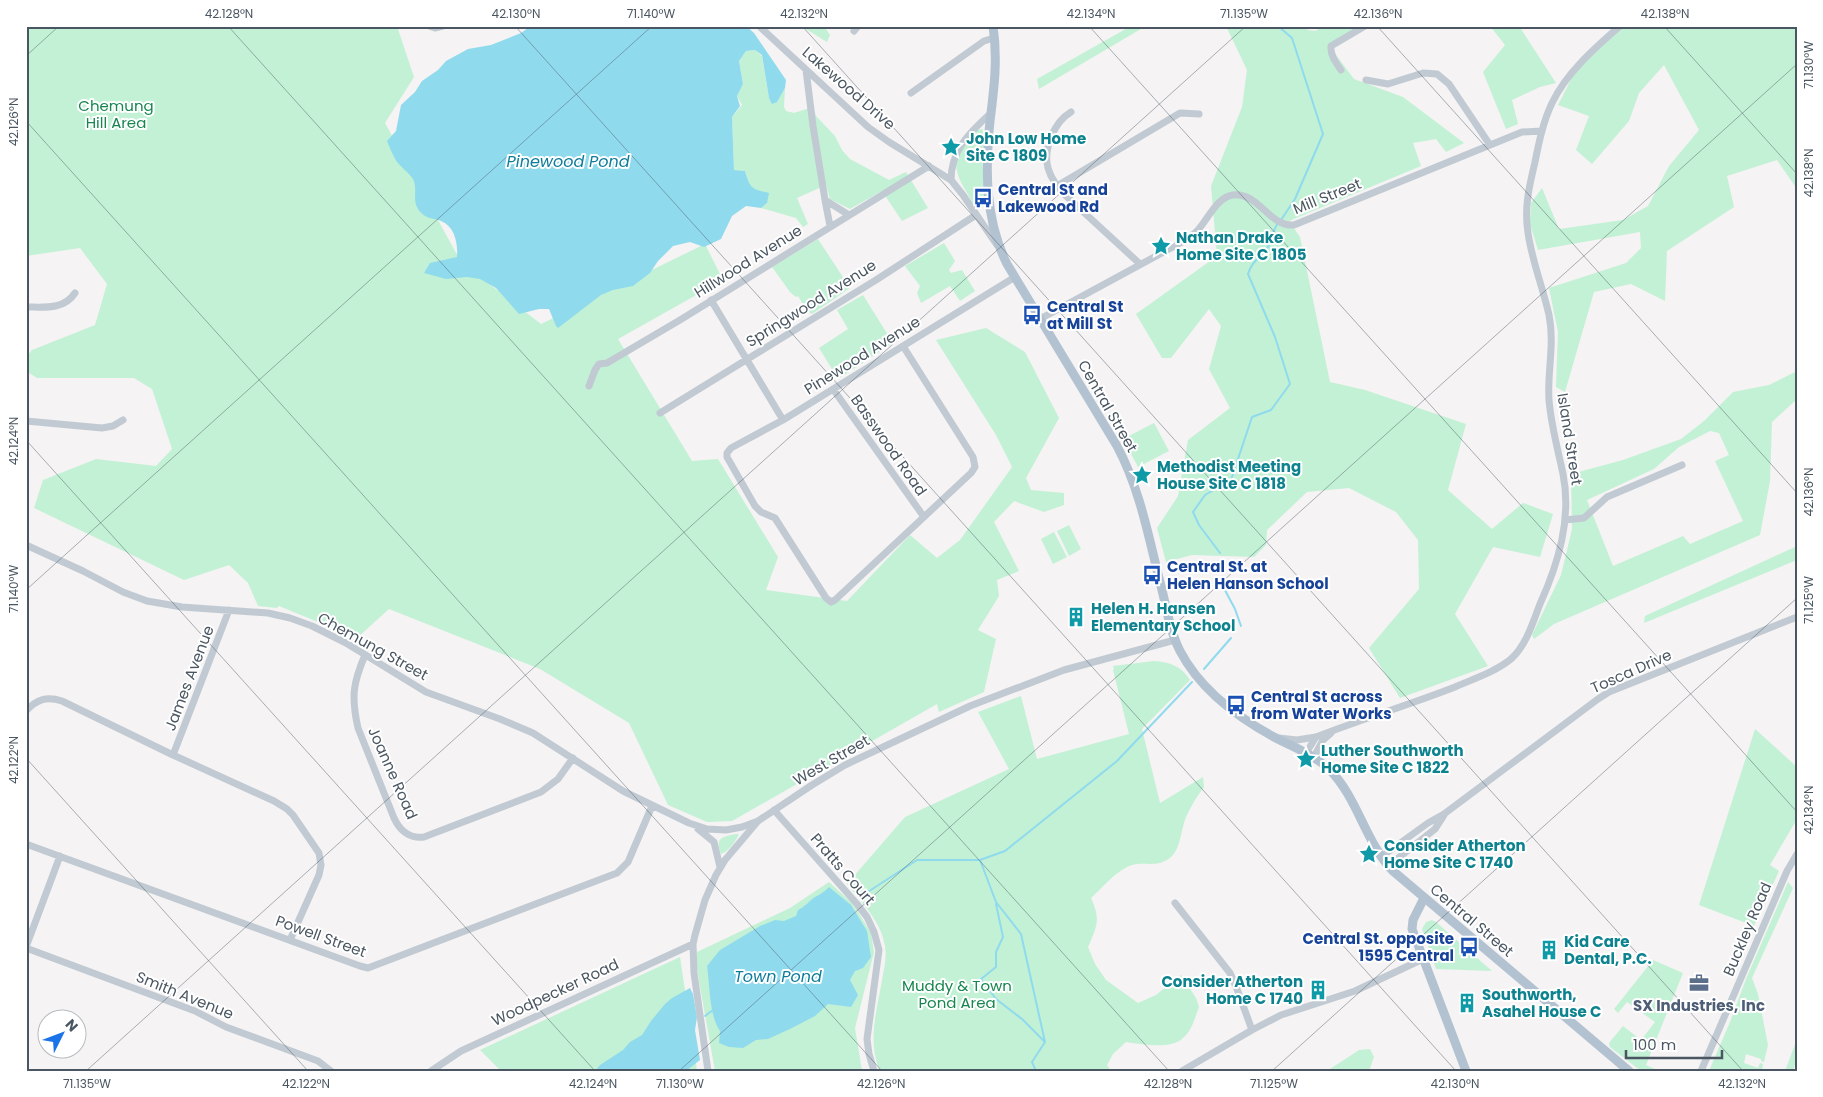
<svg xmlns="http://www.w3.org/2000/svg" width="1823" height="1097" font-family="Poppins,sans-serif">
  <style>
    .green { fill: #c3f1d5; fill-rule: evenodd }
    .water { fill: #90daee }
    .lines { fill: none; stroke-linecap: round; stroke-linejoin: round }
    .stream { stroke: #90daee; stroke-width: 2 }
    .minor { stroke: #c1cad2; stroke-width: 7 }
    .major { stroke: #b3c2d1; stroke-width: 9 }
    .ticks { fill: none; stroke: #4a5661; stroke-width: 1; stroke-opacity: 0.45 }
    .labels { text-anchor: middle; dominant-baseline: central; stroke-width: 4; stroke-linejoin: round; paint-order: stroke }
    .street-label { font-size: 15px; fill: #4a5661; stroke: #fff }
    .park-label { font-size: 15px; fill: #17864f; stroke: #fff }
    .culture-label { font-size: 15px; font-weight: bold; fill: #0d838f; stroke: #fff; text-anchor: start }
    .transit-label { font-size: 15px; font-weight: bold; fill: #164399; stroke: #fff; text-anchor: start }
    .service-label { font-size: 15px; font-weight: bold; fill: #4e5e75; stroke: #fff }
    .water-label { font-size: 16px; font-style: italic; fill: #0c7c9b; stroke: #fff }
    .neatline { fill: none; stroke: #4a5661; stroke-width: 2 }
    .ticks-label { font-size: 12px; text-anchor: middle; fill: #4a5661 }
  </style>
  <rect width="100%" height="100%" fill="#f5f3f3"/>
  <path class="green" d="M26,26H397L414,77L385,123L461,262L541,324L705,244L723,280L618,339L692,461L718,459L778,557L766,590L847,601L910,535L937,558L960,540L1012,467L996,435L936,340L986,328L1025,352L1059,418L1026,478L1031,490L1064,493V505L1044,512L1014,501L994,522L1019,571L997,580L999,596L978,630L996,639L984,692L939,712L937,704L732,821L707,822L668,805L629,723L540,669L389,609L357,638L279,606L277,608L258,606L248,583L229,565L184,580L34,508L43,480L96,459L156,466L172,449L152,389L134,378H37L26,371V357L32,350L95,325L107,284L80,248L26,256Z
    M801,26H824L830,35L827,42Z
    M1131,26H1146L1039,89L1037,79Z
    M1226,26H1304L1308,30L1315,31L1325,26H1366L1330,47L1354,79L1403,97L1464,143L1446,152L1436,139L1413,143L1421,166L1289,221L1300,237L1330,382L1365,390L1466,424L1448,490L1492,529L1523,503L1553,514L1540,557L1493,547L1455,614L1488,666L1400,698L1369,648L1419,589L1418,540L1396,512L1349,488L1307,492L1267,530L1266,545L1254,557L1192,555L1166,562L1157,528L1178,496L1188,440L1230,408L1209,369L1221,326L1209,309L1171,358H1162L1136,314L1217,256L1211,186L1242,107L1247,70Z
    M1490,26H1519L1556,83L1540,87L1512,100L1518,124L1506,129L1483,72L1505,45Z
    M1620,26H1797V189L1777,160L1727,176L1734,207L1667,251L1665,301L1631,284L1594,292L1565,392L1556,387L1558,332L1549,288L1626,263L1641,248L1640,232L1538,250L1530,224L1531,203L1542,188L1559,229L1623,220L1648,206L1669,166L1699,130L1664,65L1639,93L1629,121L1592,164L1576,150L1589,116L1558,105L1583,56Z
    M755,50L762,56L769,98L777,102L785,88L784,107L786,111L794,113L813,107L816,116L835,136L842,150L850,159L889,180L906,172L928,208L902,221L882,191L850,209L830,199L826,185L797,198L808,224L803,227L796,218L761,208L767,203L749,185L745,171L734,170L732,117L742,105L737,96L743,84L739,61L746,51Z
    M982,129L984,134L982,156L985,203L981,209C974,207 970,198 966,191C948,162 957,154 977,130Z
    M818,239L850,288L812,314L807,311L798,296L796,297L790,292L772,267Z
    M944,243L955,261L949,270L951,273L962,270L975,291L960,301L950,286L921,303L917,293L920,286L905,266Z
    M863,295L893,343L838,379L819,348L848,329L837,310Z
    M1797,371V399L1772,422L1770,481L1760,535L1554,624L1534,639L1532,635L1561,575L1572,529L1571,474L1623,460L1681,439L1704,421L1733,392L1769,385ZM1710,431L1719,433L1729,455L1715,461L1743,521L1690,544L1683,536L1613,566L1587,500L1654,469L1679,447Z
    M1154,423L1169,451L1138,467L1123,439Z
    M1069,525L1081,549L1069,556L1057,531Z
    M1054,532L1067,557L1053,564L1041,539Z
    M1797,546V560L1644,623L1645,616Z
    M1154,661C1170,662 1181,666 1190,680L1142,729L1160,803L1203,777L1204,787C1197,796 1191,806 1186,817C1181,829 1181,848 1171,857C1156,870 1143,859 1127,867C1113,874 1102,888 1091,898C1101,920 1097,926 1088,947L1095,964L1106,980L1138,1003L1156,995L1181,975L1196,998L1199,1007C1195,1017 1192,1031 1183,1038C1171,1050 1141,1044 1126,1042L1113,1054L1107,1065L1111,1071H880C867,1042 877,1010 882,980C884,969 887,957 885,946C881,921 862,903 847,884L905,817L1009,769L978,712L1021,696L1037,759L1129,734L1113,670L1114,669L1113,666Z
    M1755,729L1797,767V819L1770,865L1779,871L1754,926L1699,905Z
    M736,834H739C736,841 728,852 721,854C715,838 721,837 736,834Z
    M829,882L852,903L858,912L871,933L874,952L855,1028L862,1071H715L699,981L696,960L697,952L790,908Z
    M1788,882L1793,888L1752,978L1758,994L1768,1045L1764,1062L1761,1061V1059L1746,1054L1744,1063L1758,1068L1760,1063L1763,1064L1762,1071H1709L1730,1022L1746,979Z
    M1432,920L1436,922L1492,971L1436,969L1422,929L1426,922Z
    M680,957L697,1071H501L480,1050Z
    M1653,960L1683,973L1646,1065L1655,1069L1654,1071H1641L1610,1047L1609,1043L1623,1026L1641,1040L1655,1022L1627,1002L1618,1013L1614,1009Z
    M1797,1039V1058L1793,1071H1785Z
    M1370,1049L1374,1057L1369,1071H1327L1359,1050Z"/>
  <path class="water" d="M531,26H746L754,33L786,80L785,88L777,102L772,104L769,98L762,55L755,50L746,51L739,61L743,84L737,96L740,106L732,117L734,170L745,171C750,188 751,189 769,193L767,203L761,208L746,206L732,216L721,239L704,247L690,242L673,246L658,261L650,273L633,286L613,290L601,295L558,328L556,326L549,309H539L519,314L496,288L480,279L467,277L446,279L424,273L430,263L457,257C458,243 455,227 441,221C431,217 426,220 418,209C412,200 418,189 413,179C409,173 402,168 397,162C393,156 390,148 387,141L396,131L401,105L415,92L422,81L438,70L446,61L468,49L491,45L521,33Z
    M829,887L851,905L867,931L871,957L863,968L855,971L850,980L858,995L851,1007L828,1004L815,1016L792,1028L768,1039L756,1040L743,1048L729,1047L719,1043L720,1031C709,1015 710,986 707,966L720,950L760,926L775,920L784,921L796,916L798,910C805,907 809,901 815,897C821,894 824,892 829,887Z
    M690,988L693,994L697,1017L695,1030L700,1060L686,1071H595L600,1065L623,1050L630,1042L642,1035L651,1021L665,1004L672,998Z"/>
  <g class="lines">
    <path class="stream" d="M1278,26L1292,38L1323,134L1295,199L1281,220
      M1220,553L1199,525L1193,512L1205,495L1231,480L1252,417L1271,410L1290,384L1275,337L1248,274C1253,258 1263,257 1269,245C1272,238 1273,230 1278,223
      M1219,579L1235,609L1241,626
      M1204,669L1231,638
      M980,860L996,902L1021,934L1045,1042L1032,1062L1036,1071
      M860,897L917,860H980L1005,851L1117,761L1192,682
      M996,904L1003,937L996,952V967L981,979L996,999L1022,1019L1045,1042
      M705,1016L713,1010"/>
    <path class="minor" d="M429,26L435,28L443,26
      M759,26L868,127L889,142L951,180L963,195L997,245
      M854,31L858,26
      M806,70L813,126L825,200L849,215
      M1341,70C1336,63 1330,55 1331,46L1365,26
      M1366,80L1388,84L1423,73L1437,74L1449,84L1490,145
      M911,93L984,41L994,38
      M1071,112C1054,122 1043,149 1048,168C1051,179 1058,187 1065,195L1140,264
      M951,180C951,150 970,132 991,113
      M1057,186L1180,113L1199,114
      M825,200L830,226
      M711,300L783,420
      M26,307C44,307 64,310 75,293
      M1040,319L1182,242C1188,238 1194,235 1198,230C1208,219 1217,197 1233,195C1259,192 1269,227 1294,225L1522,132L1542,131
      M903,346L973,457L975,467L971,473L835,600L831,602L826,598L775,518L761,512L755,506L727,457V453L731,448L783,420L1015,277
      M589,386L595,370L599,364L607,363L680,320L929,166
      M833,389L924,517
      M660,413L876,280L976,215
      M26,421L102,428L113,426L123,420
      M1565,520L1584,518L1607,497L1682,465
      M26,545L83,571L123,592L147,601L182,607L268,613L290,618L312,626L346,643L426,692L500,719L533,733L623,791L689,823L707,829L726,830L742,827L758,821
      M365,655C353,683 351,697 358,728L394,818C400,831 410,839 424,837L541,792L558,779L573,758
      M26,711C37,699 47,696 62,701L173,755L274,801L287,809L293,815L319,853L321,865L319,875L290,940
      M1279,738L1297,740L1316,737C1362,719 1409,705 1455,687C1473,679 1495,672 1511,659C1526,646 1533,622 1540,604C1558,564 1572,519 1563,474C1558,450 1551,425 1549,400C1547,371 1555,344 1549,315C1543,288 1532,261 1528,233C1524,208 1529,187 1535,162C1539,142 1543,122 1552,103C1567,72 1595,48 1620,26
      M1306,753L1316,737
      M173,755L229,610
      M1314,757L1323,740L1331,733
      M774,810L857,904L867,917L874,932L879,950L867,1039L869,1054L874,1071
      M698,829L714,842L720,867
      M26,844L360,966L368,968L617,873L628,862L652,806
      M1381,857L1428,823L1444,814L1598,699L1609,692L1797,617
      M1388,866L1435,829L1444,815
      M1175,903L1230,973L1237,989L1252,1030
      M26,947L60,856
      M26,948L195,1011L226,1027L318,1061L331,1071
      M431,1071L461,1051L693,944
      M708,1071L694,973L693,944L695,935L705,900L716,875L725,860L758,821L812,785L845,765L970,706L1064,670L1175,640
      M1182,1071L1252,1030L1281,1015L1355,991L1423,959
      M1701,1071L1787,871L1797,854"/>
    <path class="major" d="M993,26C998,59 994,89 990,121C985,169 985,220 1007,264L1117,446C1141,491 1149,540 1162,590C1167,610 1170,632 1180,651C1200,689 1237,717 1274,737C1293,747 1313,754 1329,769C1358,798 1365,842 1393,871L1629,1071
      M1424,898L1413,920L1412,929L1466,1071"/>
  </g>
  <path class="ticks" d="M228,26L1169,1071M515,26L1456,1071M802,26L1743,1071M1089,26L1797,812M1377,26L1797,493M1664,26L1797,174M26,56L59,26M26,121L882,1071M26,440L595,1071M26,590L652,26M26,758L308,1071M86,1071L1246,26M679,1071L1797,64M1272,1071L1797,598"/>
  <defs>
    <symbol id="sight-bare" viewBox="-9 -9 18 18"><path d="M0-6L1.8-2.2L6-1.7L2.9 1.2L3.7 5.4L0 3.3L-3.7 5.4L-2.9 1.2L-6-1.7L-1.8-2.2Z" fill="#0f9aa8" stroke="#fff" stroke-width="2.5" paint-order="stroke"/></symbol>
    <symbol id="bus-bare" viewBox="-9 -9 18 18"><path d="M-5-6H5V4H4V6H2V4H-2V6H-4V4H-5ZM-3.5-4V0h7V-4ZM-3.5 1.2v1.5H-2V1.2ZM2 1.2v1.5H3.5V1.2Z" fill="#1a4fb4" stroke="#fff" stroke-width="2.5" paint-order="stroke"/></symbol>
    <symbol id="building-bare" viewBox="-9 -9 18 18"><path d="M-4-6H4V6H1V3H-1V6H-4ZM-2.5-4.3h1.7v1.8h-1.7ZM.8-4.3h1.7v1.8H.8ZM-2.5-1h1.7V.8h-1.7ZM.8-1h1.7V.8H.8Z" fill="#0f9aa8" stroke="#fff" stroke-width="2.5" paint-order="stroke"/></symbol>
    <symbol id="office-bare" viewBox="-9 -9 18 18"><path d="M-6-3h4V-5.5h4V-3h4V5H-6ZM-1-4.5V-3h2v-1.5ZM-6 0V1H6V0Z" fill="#5c6f8a" stroke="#fff" stroke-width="2.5" paint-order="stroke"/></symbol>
  </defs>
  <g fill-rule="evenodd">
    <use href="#sight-bare" x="937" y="133" width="28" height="28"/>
    <use href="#bus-bare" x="969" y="184" width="28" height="28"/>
    <use href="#sight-bare" x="1147" y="232" width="28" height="28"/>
    <use href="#bus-bare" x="1018" y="301" width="28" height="28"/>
    <use href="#sight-bare" x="1128" y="461" width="28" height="28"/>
    <use href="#bus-bare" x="1138" y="561" width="28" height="28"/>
    <use href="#building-bare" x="1062" y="603" width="28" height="28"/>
    <use href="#bus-bare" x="1222" y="691" width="28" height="28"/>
    <use href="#sight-bare" x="1292" y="745" width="28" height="28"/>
    <use href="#sight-bare" x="1355" y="840" width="28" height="28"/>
    <use href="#bus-bare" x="1455" y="933" width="28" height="28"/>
    <use href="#building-bare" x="1535" y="936" width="28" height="28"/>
    <use href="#office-bare" x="1685" y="969" width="28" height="28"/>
    <use href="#building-bare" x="1304" y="976" width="28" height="28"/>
    <use href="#building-bare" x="1453" y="989" width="28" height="28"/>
  </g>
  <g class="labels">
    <g class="street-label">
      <text transform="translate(849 88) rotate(41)">Lakewood Drive</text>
      <text transform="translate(1327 196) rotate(-22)">Mill Street</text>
      <text transform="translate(748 261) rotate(-32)">Hillwood Avenue</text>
      <text transform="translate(811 303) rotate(-32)">Springwood Avenue</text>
      <text transform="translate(862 355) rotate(-32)">Pinewood Avenue</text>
      <text transform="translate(1108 406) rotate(60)">Central Street</text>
      <text transform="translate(1570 439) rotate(81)">Island Street</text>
      <text transform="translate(889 445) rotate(55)">Basswood Road</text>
      <text transform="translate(373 646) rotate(29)">Chemung Street</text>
      <text transform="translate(1631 671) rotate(-24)">Tosca Drive</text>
      <text transform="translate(189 678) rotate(-69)">James Avenue</text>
      <text transform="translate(831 760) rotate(-30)">West Street</text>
      <text transform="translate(393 773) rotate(66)">Joanne Road</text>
      <text transform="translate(843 869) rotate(49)">Pratts Court</text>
      <text transform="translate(1472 920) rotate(40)">Central Street</text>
      <text transform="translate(1747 929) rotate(-67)">Buckley Road</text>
      <text transform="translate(321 936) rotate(20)">Powell Street</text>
      <text transform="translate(555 992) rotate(-25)">Woodpecker Road</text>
      <text transform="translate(185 995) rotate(22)">Smith Avenue</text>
    </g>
    <g class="park-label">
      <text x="116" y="105">Chemung<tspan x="116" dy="17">Hill Area</tspan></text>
      <text x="957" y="985">Muddy &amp; Town<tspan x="957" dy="17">Pond Area</tspan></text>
    </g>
    <g class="culture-label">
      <text x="966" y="138">John Low Home<tspan x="966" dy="17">Site C 1809</tspan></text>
      <text x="1176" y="237">Nathan Drake<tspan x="1176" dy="17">Home Site C 1805</tspan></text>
      <text x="1157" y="466">Methodist Meeting<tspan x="1157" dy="17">House Site C 1818</tspan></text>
      <text x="1091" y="608">Helen H. Hansen<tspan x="1091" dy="17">Elementary School</tspan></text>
      <text x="1321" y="750">Luther Southworth<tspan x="1321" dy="17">Home Site C 1822</tspan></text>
      <text x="1384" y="845">Consider Atherton<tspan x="1384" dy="17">Home Site C 1740</tspan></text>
      <text x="1564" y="941">Kid Care<tspan x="1564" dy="17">Dental, P.C.</tspan></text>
      <text x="1303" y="981" text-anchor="end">Consider Atherton<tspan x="1303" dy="17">Home C 1740</tspan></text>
      <text x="1482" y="994">Southworth,<tspan x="1482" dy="17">Asahel House C</tspan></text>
    </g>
    <g class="transit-label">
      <text x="998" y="189">Central St and<tspan x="998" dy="17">Lakewood Rd</tspan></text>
      <text x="1047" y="306">Central St<tspan x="1047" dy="17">at Mill St</tspan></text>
      <text x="1167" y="566">Central St. at<tspan x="1167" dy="17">Helen Hanson School</tspan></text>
      <text x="1251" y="696">Central St across<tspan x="1251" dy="17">from Water Works</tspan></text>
      <text x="1454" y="938" text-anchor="end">Central St. opposite<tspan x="1454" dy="17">1595 Central</tspan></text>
    </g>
    <g class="service-label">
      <text x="1699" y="1005">SX Industries, Inc</text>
    </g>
    <g class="water-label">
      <text x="568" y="161">Pinewood Pond</text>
      <text x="778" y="976">Town Pond</text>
    </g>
  </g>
  <rect width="1823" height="1097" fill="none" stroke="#ffffff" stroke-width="55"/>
  <g transform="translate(62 1034) rotate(48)"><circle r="24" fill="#ffffff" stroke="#b7bbc0"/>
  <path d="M0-4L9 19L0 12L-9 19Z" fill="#1a73e8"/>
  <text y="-8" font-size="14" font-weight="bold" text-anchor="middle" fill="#4a5661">N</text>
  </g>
  <path d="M1626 1050v8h96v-8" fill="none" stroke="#4a5661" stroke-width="2.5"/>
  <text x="1633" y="1050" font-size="15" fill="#4a5661" stroke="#ffffff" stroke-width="4" paint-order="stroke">100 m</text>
  <rect x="28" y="28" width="1768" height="1042" class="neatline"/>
  <g class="ticks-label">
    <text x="229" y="18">42.128°N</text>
    <text x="516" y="18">42.130°N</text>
    <text x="651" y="18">71.140°W</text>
    <text x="804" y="18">42.132°N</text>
    <text x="1091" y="18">42.134°N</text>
    <text x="1244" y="18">71.135°W</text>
    <text x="1378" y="18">42.136°N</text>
    <text x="1665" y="18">42.138°N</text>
    <text transform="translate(1809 65) rotate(-90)" y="4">71.130°W</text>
    <text transform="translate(14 122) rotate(-90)" y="4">42.126°N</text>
    <text transform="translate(1809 173) rotate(-90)" y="4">42.138°N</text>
    <text transform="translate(14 441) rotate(-90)" y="4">42.124°N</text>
    <text transform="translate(1809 492) rotate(-90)" y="4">42.136°N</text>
    <text transform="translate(14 589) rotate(-90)" y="4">71.140°W</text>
    <text transform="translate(1809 600) rotate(-90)" y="4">71.125°W</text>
    <text transform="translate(14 760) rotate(-90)" y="4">42.122°N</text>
    <text transform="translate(1809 810) rotate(-90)" y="4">42.134°N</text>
    <text x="87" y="1088">71.135°W</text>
    <text x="306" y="1088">42.122°N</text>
    <text x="593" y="1088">42.124°N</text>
    <text x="680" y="1088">71.130°W</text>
    <text x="881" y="1088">42.126°N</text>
    <text x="1168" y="1088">42.128°N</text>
    <text x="1274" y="1088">71.125°W</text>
    <text x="1455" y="1088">42.130°N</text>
    <text x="1742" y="1088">42.132°N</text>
  </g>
</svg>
